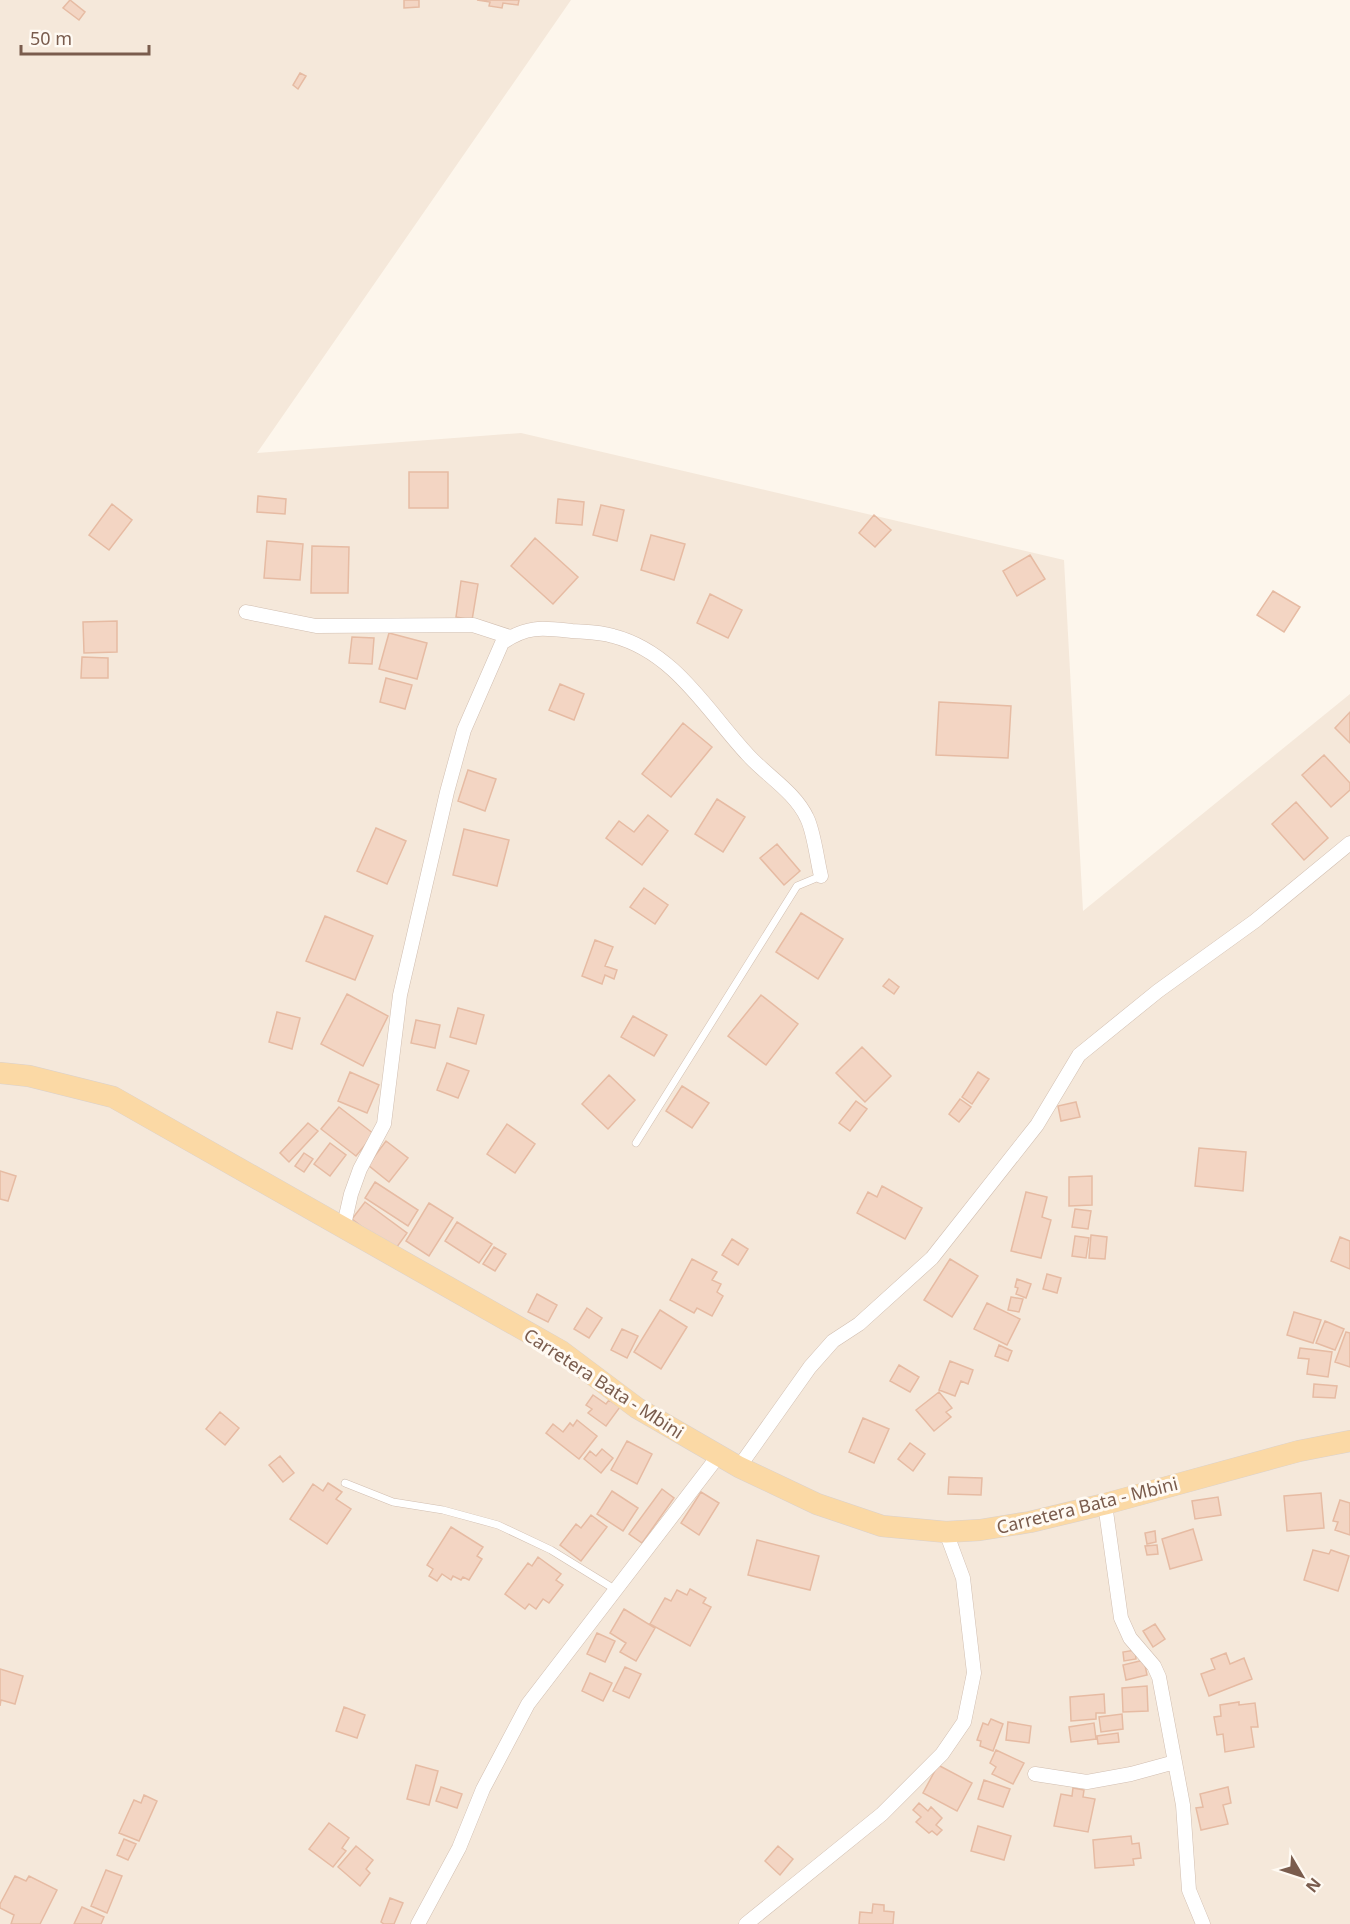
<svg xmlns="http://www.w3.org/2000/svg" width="1350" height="1924" font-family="'Noto Sans',sans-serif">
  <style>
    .residential { fill: #f5e8da }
    .building { fill: #f3d5c3; stroke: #e6bba3; stroke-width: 1.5 }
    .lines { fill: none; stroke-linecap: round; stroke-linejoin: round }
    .service-casing { stroke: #d1beb0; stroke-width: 8 }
    .minor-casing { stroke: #d1beb0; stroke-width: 15 }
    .primary-casing { stroke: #dad1cd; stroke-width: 22 }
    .service { stroke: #fff; stroke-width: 7 }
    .minor { stroke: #fff; stroke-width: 14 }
    .primary { stroke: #fbd9a5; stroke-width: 21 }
    .labels { text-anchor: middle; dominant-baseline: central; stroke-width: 6; stroke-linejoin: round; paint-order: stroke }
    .street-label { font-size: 18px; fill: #7a5c4d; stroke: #fffaf3 }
  </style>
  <rect width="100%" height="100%" fill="#fdf6ec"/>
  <path class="residential" d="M0,0H571L257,453L521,433L1064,560L1083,911L1350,694V1924H0Z"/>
  <path class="building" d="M70,0L85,12L79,20L63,8Z
    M404,0H419V7L404,8Z
    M477,0H519L518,5L503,3L502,8L489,6L490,2Z
    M300,73L306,76L298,89L293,85Z
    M409,472H448V508H409Z
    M258,496L286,499L285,514L257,512Z
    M558,499L584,502L582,525L556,523Z
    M112,504L132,520L109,550L89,535Z
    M601,505L624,510L617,541L593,535Z
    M874,515L891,530L875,547L859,533Z
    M651,535L685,544L674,580L641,570Z
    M535,538L578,577L553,604L511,566Z
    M267,541L303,544L300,580L264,578Z
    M312,546L349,547L348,593H311Z
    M1030,555L1045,579L1017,596L1003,571Z
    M461,581L478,584L472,620L456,617Z
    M1273,591L1300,607L1284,632L1257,615Z
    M710,594L742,610L728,638L697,623Z
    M117,621V652L84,653L83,622Z
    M389,633L427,643L417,679L379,669Z
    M352,637L374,638L372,664L349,663Z
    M82,657L108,658V678H81Z
    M386,678L412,685L405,709L380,702Z
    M560,684L584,694L574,720L549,710Z
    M939,702L1011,706L1008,758L936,755Z
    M1350,712V743L1335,728Z
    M683,723L712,747L671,797L642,774Z
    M1324,755L1350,783V790L1331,807L1302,775Z
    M468,770L496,779L485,811L458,801Z
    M717,799L745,817L723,852L695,834Z
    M1296,802L1328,838L1304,860L1272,824Z
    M648,815L668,831L642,865L606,838L619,821L634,832Z
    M376,828L406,841L387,884L357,871Z
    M464,829L509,840L497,886L453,875Z
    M777,844L800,871L784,885L760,858Z
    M644,888L668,905L655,924L630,907Z
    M801,913L843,939L818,979L776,952Z
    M325,916L373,936L355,980L306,961Z
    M595,940L613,947L605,966L617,970L614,979L605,975L602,984L582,976Z
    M889,979L899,987L894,994L883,986Z
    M347,994L388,1016L363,1066L321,1044Z
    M761,995L798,1024L766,1065L728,1036Z
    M458,1008L484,1015L476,1044L450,1037Z
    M277,1012L300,1018L292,1049L269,1042Z
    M633,1016L667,1035L654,1056L621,1037Z
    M416,1020L440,1025L435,1048L411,1043Z
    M862,1047L891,1076L865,1102L836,1073Z
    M447,1063L469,1071L458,1098L437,1090Z
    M350,1072L379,1085L367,1113L338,1101Z
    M978,1072L989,1079L972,1104L962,1097Z
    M609,1075L635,1100L608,1129L582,1104Z
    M682,1086L709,1103L692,1128L666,1111Z
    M960,1099L971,1107L959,1122L949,1114Z
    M856,1101L867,1109L850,1131L839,1123Z
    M1076,1102L1080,1117L1061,1121L1058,1106Z
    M339,1107L374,1134L356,1156L321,1129Z
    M308,1123L318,1131L289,1162L280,1153Z
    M507,1124L535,1144L515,1173L487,1154Z
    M386,1141L408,1158L389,1182L368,1165Z
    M330,1143L346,1155L330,1176L314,1164Z
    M1199,1148L1246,1152L1243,1191L1195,1186Z
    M304,1153L313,1159L304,1172L295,1166Z
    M0,1171L16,1176L8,1201L0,1199Z
    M1092,1176V1205L1069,1206V1177Z
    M375,1182L418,1210L408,1226L365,1198Z
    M882,1186L922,1208L905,1239L857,1213L868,1192L877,1197Z
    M1026,1192L1047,1197L1042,1217L1051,1220L1041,1258L1011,1251Z
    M365,1202L407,1233L394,1251L352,1219Z
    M429,1203L453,1218L429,1256L406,1241Z
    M1075,1209L1091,1211L1088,1229L1072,1227Z
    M457,1222L492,1244L479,1263L445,1241Z
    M1091,1235L1107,1237L1105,1259L1089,1258Z
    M1075,1236L1089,1238L1086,1258L1072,1256Z
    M1340,1237L1350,1241V1269L1331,1261Z
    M732,1239L748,1249L738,1265L722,1255Z
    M494,1247L506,1254L495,1271L483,1264Z
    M692,1259L717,1272L712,1280L721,1284L717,1292L723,1296L712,1316L697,1308L694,1313L670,1300Z
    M950,1259L978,1276L952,1317L924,1300Z
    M1047,1274L1061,1278L1057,1293L1043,1289Z
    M1017,1279L1031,1284L1026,1298L1016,1294L1018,1288L1015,1287Z
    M537,1294L557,1305L548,1322L528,1312Z
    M1011,1297L1023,1299L1019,1312L1008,1310Z
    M987,1303L1020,1319L1007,1345L974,1329Z
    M587,1308L602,1318L589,1338L574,1329Z
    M660,1310L687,1327L661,1369L634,1352Z
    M1294,1312L1321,1320L1313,1343L1287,1335Z
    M1325,1321L1344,1329L1335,1350L1316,1343Z
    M622,1329L638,1336L627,1358L611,1350Z
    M1346,1332L1350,1333V1367L1335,1362Z
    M999,1345L1012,1351L1008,1361L995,1356Z
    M1300,1348L1332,1352L1328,1377L1307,1374L1309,1359L1298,1358Z
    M950,1361L973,1370L968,1384L961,1381L955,1396L939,1390Z
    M899,1365L919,1377L910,1392L890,1381Z
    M1314,1384L1337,1386L1335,1398L1313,1397Z
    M939,1392L952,1408L946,1412L951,1417L934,1431L916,1410Z
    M593,1395L606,1404L609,1400L620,1407L606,1426L588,1413L592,1409L586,1405Z
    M220,1412L239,1428L225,1445L206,1429Z
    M863,1418L889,1429L874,1463L849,1452Z
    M577,1420L597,1436L579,1459L546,1433L553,1424L563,1432L570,1423L573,1426Z
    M627,1441L652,1454L637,1484L611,1470Z
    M910,1443L925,1454L913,1471L898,1459Z
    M602,1449L613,1458L601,1473L584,1459L590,1451L596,1456Z
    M280,1456L294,1473L283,1482L269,1465Z
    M949,1477L982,1478L981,1495L948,1494Z
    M328,1483L342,1492L336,1499L351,1509L327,1544L290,1519L313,1484L323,1491Z
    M662,1489L674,1498L642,1543L629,1534Z
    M612,1491L638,1508L623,1531L597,1514Z
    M701,1492L719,1503L699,1535L681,1523Z
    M1321,1493L1324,1528L1287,1531L1284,1496Z
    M1218,1497L1221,1515L1195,1519L1192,1501Z
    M1340,1500L1350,1503V1535L1335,1530L1338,1522L1333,1521Z
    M591,1515L607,1527L581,1561L560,1545L576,1524L581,1528Z
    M451,1527L483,1547L477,1556L482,1559L469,1580L463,1577L461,1580L453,1576L451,1580L442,1574L437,1581L429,1576L433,1569L427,1565Z
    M1193,1529L1202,1560L1170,1569L1162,1539Z
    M1155,1531L1156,1542L1147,1544L1145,1533Z
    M757,1540L819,1556L810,1590L748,1575Z
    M1157,1545L1158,1554L1147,1555L1145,1546Z
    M1313,1550L1329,1554L1331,1550L1349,1556L1338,1591L1304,1580Z
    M538,1557L561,1574L556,1580L563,1585L549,1603L543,1599L536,1609L529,1604L525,1609L505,1594L528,1563L532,1566Z
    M690,1589L706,1598L703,1603L711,1607L690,1646L650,1624L665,1598L671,1601L677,1590L687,1595Z
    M624,1609L655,1628L636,1661L620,1652L626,1643L610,1633Z
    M1155,1624L1165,1639L1153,1647L1143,1631Z
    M597,1633L615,1641L605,1662L587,1654Z
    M1135,1650L1136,1659L1124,1661L1123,1652Z
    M1226,1653L1230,1664L1244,1658L1252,1679L1209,1696L1201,1674L1215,1669L1211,1659Z
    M1144,1660L1147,1675L1126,1680L1123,1665Z
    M625,1667L641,1674L629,1698L613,1691Z
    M0,1669L23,1676L15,1704L1,1700L0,1706Z
    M590,1673L612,1683L603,1701L582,1691Z
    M1147,1686L1148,1711L1123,1712L1122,1688Z
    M1104,1694L1105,1713H1096V1719L1071,1721L1070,1697Z
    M1239,1702V1705L1255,1703L1258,1727H1251L1254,1747L1225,1752L1223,1734L1217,1735L1214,1717L1221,1716L1220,1705Z
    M344,1707L365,1715L357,1738L336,1731Z
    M1122,1714L1123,1729L1101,1732L1099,1717Z
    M991,1719L1003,1724L993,1751L980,1746L981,1741L977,1740L983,1723L988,1725Z
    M1008,1722L1031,1726L1029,1743L1006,1740Z
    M1094,1723L1096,1739L1071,1742L1069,1727Z
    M1118,1733L1119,1742L1098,1744L1097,1736Z
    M996,1750L1024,1763L1013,1784L992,1774L996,1767L990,1763Z
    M416,1765L438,1771L429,1805L407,1799Z
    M938,1765L972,1783L957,1811L923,1793Z
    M984,1780L1010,1789L1003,1807L978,1799Z
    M441,1787L462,1794L457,1808L436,1801Z
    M1228,1787L1231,1803L1223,1805L1228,1824L1201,1830L1196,1808L1203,1807L1200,1794Z
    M1073,1788L1084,1790L1083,1797L1095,1799L1088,1832L1054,1826L1061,1794L1072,1796Z
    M144,1795L157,1801L139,1841L119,1833L134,1800L141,1803Z
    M919,1803L928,1811L931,1807L942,1818L936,1825L942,1830L937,1835L932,1831L929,1833L916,1822L921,1817L913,1810Z
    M329,1823L349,1838L342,1848L346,1851L333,1867L309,1849Z
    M978,1826L1011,1836L1004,1860L971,1851Z
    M1131,1836L1132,1844L1139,1843L1141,1858L1133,1859L1134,1865L1095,1868L1093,1840Z
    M124,1839L136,1844L128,1860L117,1855Z
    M356,1846L373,1860L366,1869L370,1873L360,1886L338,1867Z
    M778,1846L793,1859L780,1875L765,1861Z
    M106,1870L122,1876L107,1913L91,1906Z
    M15,1876L26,1881L29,1876L57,1890L40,1924H11L14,1915L0,1908V1904Z
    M390,1898L403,1903L394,1924H384L381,1922Z
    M873,1904L884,1905V1911L894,1912L893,1924H859L860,1912L872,1913Z
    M82,1907L104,1917L101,1924H74Z"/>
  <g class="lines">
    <defs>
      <path id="service" d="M636,1143L797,886L821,876
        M345,1483L393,1502L443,1510L498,1525L551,1550L616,1590"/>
      <path id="minor" d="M246,612L316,626L473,625L510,637
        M343,1229L351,1194L360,1169L384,1124L400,995L447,792L464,730L502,643C527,625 544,628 572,631C585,632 600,632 613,636C675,652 707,711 748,755C766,775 795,792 807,818C814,832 817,860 821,876
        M739,1467L810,1367L833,1341L859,1324L932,1258L1037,1125L1079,1055L1158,991L1255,921L1350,843
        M1105,1504L1121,1618L1130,1638L1154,1666L1159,1677L1183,1805L1189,1890L1203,1924
        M1035,1774L1087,1782L1131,1774L1175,1762
        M418,1924L459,1848L483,1789L528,1704L719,1455
        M746,1924L882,1814L942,1754L964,1722L974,1673L963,1578L946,1532"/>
      <path id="primary" d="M0,1073L29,1076L113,1097L561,1351L637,1408L739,1467L817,1504L882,1526L946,1532L980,1530L1030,1522L1105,1504L1299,1451L1350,1441"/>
    </defs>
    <use href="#service" class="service-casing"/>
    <use href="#minor" class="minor-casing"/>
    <use href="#primary" class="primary-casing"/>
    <use href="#service" class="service"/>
    <use href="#minor" class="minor"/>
    <use href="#primary" class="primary"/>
  </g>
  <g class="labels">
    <g class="street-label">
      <text transform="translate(604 1383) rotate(33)">Carretera Bata - Mbini</text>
      <text transform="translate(1087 1505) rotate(-14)">Carretera Bata - Mbini</text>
    </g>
  </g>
  <g transform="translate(1302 1876) rotate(129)" stroke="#fffaf3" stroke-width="4.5" paint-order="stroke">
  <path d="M0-4.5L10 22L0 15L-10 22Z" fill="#7a5c4d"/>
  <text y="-9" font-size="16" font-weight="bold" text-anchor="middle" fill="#7a5c4d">N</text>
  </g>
  <path d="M21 45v9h128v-9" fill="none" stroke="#7a5c4d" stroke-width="3"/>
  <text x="30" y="45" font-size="18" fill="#7a5c4d" stroke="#fffaf3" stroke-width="4.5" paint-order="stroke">50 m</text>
</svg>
